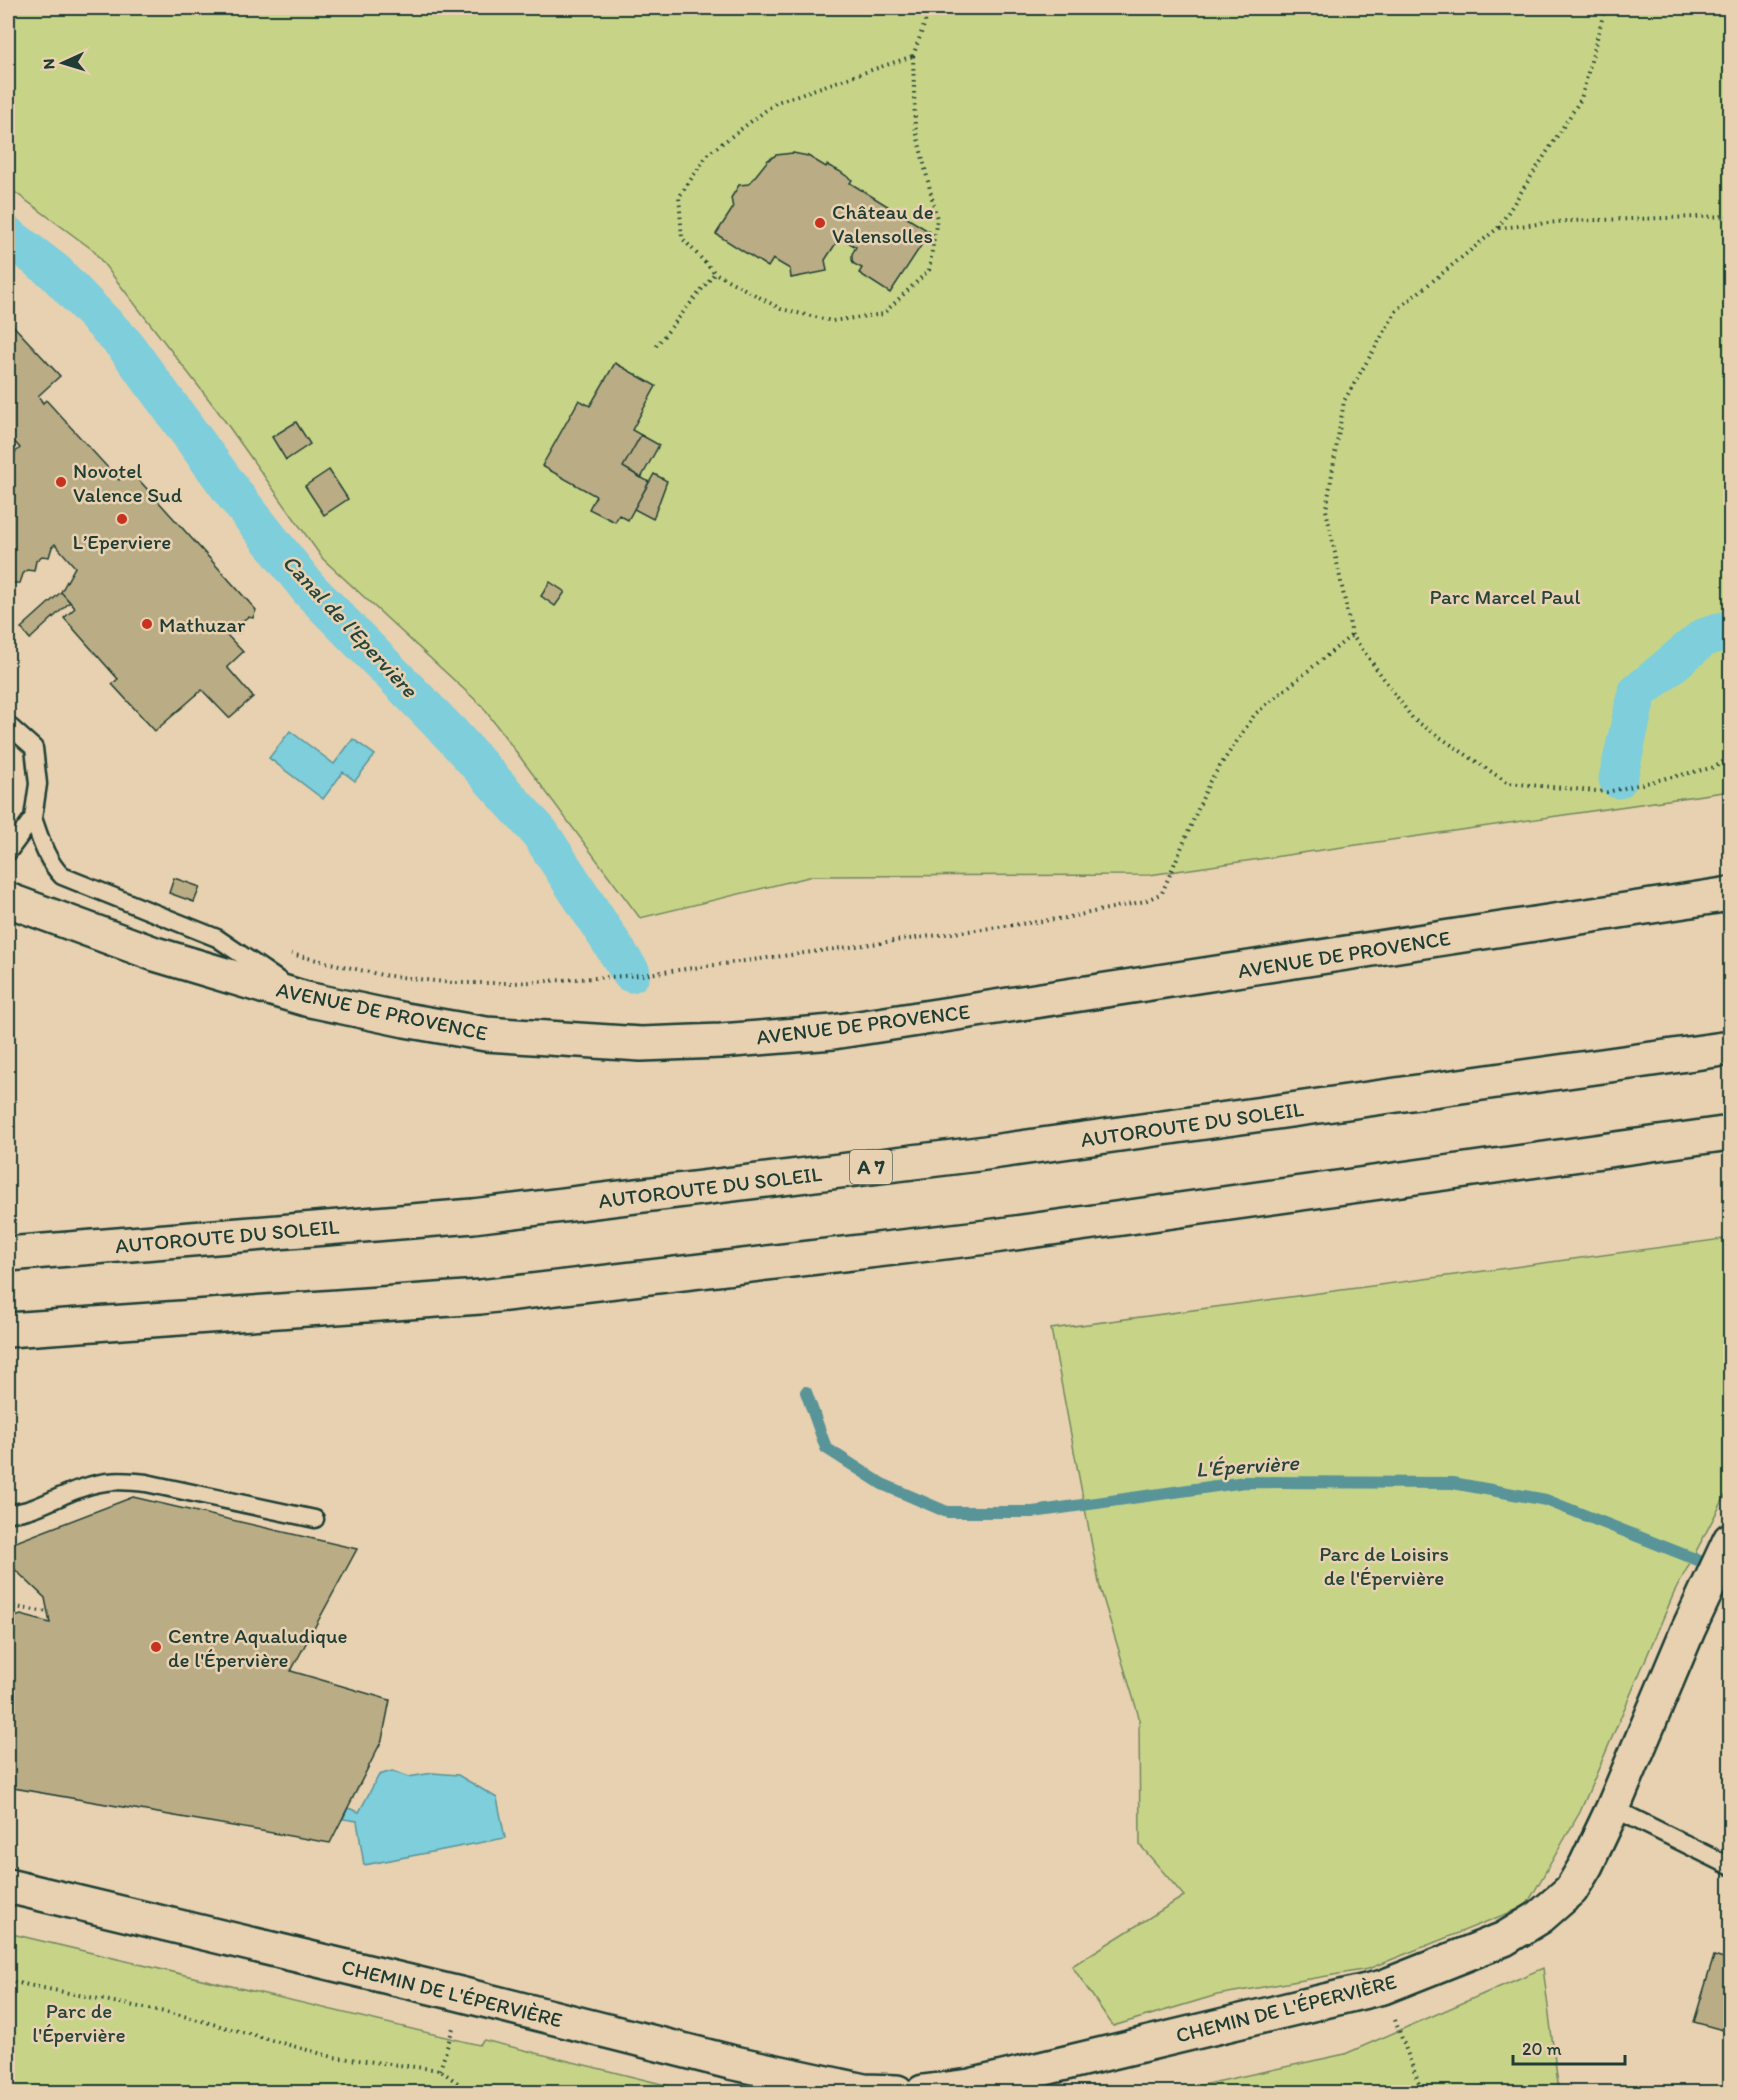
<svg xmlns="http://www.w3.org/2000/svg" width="1738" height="2100" font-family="Itim,sans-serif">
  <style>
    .green { fill: #c7d488; stroke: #73885e; stroke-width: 1.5 }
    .water { fill: #7ecedb; stroke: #589498; stroke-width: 1.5 }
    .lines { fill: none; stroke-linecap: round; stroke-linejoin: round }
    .stream { stroke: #589498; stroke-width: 12 }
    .canal { stroke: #7ecedb; stroke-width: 39 }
    .building { fill: #baad85; stroke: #1f3d34; stroke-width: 1.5 }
    .service-casing { stroke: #1f3d34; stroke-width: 21 }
    .minor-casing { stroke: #1f3d34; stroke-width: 38 }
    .primary-casing { stroke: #1f3d34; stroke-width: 38 }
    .motorway-casing { stroke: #1f3d34; stroke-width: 38 }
    .path { stroke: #1f3d34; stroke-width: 4; stroke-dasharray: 1.5 4.5; stroke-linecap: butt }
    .service { stroke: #e7d1b0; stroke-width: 16 }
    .minor { stroke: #e7d1b0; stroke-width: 33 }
    .primary { stroke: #e7d1b0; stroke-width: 33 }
    .motorway { stroke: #e7d1b0; stroke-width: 33 }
    .poi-dot { fill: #c8321e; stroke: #e7d1b0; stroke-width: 2 }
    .labels { text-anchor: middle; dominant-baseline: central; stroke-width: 5; stroke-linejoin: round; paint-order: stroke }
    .shield { fill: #e7d1b0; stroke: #5b6959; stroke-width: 1.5 }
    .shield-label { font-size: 20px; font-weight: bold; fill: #1f3d34 }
    .poi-label { font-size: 21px; fill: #1f3d34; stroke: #e7d1b0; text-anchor: start }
    .park-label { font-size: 21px; fill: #274538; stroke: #e7d1b0 }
    .street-label { font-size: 21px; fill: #1f3d34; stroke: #e7d1b0 }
    .water-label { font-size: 22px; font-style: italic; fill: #24443c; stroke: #e7d1b0 }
  </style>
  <rect width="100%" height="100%" fill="#e7d1b0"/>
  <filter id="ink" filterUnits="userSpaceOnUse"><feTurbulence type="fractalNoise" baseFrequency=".0167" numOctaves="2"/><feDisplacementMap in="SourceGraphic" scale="12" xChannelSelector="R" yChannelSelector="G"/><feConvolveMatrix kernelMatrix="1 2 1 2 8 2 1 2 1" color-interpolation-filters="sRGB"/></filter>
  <g filter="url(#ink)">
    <path class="green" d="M8,8H1730V791L1149,875L813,876L640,918L482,706L323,559L217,410L93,250L8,187Z
      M1730,1238V1487L1674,1593L1580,1812L1526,1906L1368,1969L1217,1995L1113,2026L1072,1966L1184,1896L1140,1845L1139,1717L1100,1588L1051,1329Z
      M8,1933L479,2045L484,2040L694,2092H8Z
      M1543,1968L1559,2092H1170L1345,2054Z"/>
    <path class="water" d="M290,731L334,764L353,739L375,755L355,781L343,772L323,799L269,758Z
      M392,1771L408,1777L433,1773L458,1775L497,1798L505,1838L364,1865L357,1821L343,1819L348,1808L359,1812L379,1775Z"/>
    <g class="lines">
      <path class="stream" d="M806,1392L826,1448L882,1484L947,1512H1033L1245,1482L1453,1483L1546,1500L1700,1561L1716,1569"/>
      <path class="canal" d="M8,236L55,272L125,345L237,498L309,589L452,735L540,833L631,973
        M1618,779L1637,693L1703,638L1730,629"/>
    </g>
    <path class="building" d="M793,153L808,156L826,167L827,165L839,171L852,180L850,183L930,232L890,293L859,273L862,268L854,264L852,260V254L856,247L840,237L825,260L827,271L791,278L790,269L773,259L768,267L716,234L733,208L731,198L739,185L749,184L768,160L776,155Z
      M8,320L60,376L38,396L43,403L46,400L119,480L130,470L256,610L253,618L248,617L242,621L239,633L232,632L227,635L243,652L227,667L253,697L229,718L202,690L155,731L112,684L118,679L64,618L75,608L61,592L75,567L55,544L52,547L49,557L42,556L36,561L34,571L27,570L23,574L20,583H13L8,588V459L20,448L12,439L8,441Z
      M615,363L656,386L632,430L641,435L623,467L649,482L628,520L619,515L615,522L589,509L596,496L542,466L579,400L590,406Z
      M296,422L310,444L286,460L272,437Z
      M641,435L659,445L641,478L623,467Z
      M329,470L348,499L324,515L305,486Z
      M654,474L667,481L653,519L634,509Z
      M550,582L565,592L555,606L541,596Z
      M61,592L70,602L30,639L21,628Z
      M174,878L200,887L194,902L169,893Z
      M133,1497L357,1549L291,1671L390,1700L382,1740L330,1843L8,1787V1619L21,1615L50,1623L45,1598L8,1563V1545Z
      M1714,1956L1730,1961V2032L1694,2022Z"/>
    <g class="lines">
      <defs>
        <path id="service" d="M8,725L34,748L38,784L33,818L8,852
          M33,818C40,838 46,860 62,876L217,938L280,981
          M8,1513C33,1513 57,1496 82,1488C104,1480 123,1480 146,1483L315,1519
          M1613,1808L1730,1866"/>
        <path id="minor" d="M8,1886L460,1994L730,2062L864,2091L897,2092
          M923,2092L970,2086L1383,1987L1504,1939L1540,1917L1571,1890L1586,1865L1613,1808L1688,1630L1730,1540"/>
        <path id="primary" d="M8,900L155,954L306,999L405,1020L486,1034L641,1044L721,1041L833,1032L1730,894"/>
        <path id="motorway" d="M8,1254L473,1216L978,1154L1730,1048
          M8,1330L480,1297L987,1237L1730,1133"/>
      </defs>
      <use href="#service" class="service-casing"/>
      <use href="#minor" class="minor-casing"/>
      <use href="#primary" class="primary-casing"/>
      <use href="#motorway" class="motorway-casing"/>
      <path class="path" d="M1605,8L1581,99L1498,228L1397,310L1344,401L1326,510L1352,635L1413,719L1508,783L1607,792L1715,767L1730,757
        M913,56L915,126L937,219L929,270L883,314L832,321L781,309L715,273L682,238L679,197L708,154L777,102Z
        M913,56L930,8
        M1499,228L1567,221L1730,216
        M656,346L715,273
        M291,954L382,975L453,983H515L641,975L1065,918L1145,901L1162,893L1210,781L1255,714L1352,635
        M8,1606L48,1612
        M8,1981L180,2015L333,2057L440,2070L470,2092
        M1395,2020L1422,2092
        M440,2070L453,2028"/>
      <use href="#service" class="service"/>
      <use href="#minor" class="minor"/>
      <use href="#primary" class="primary"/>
      <use href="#motorway" class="motorway"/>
    </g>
  </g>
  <g class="poi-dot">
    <circle cx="820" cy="223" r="6"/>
    <circle cx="61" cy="482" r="6"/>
    <circle cx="122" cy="519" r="6"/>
    <circle cx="147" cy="624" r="6"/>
    <circle cx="156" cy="1647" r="6"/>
  </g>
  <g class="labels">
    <rect class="shield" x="850" y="1150" width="42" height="34" rx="4.5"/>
    <g class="shield-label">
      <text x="871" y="1167">A 7</text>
    </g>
    <g class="poi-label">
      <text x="832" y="211">Château de<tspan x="832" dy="24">Valensolles</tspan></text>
      <text x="73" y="470">Novotel<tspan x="73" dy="24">Valence Sud</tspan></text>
      <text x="122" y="541" text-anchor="middle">L’Eperviere</text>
      <text x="159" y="624">Mathuzar</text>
      <text x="168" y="1635">Centre Aqualudique<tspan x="168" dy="24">de l'Épervière</tspan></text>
    </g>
    <g class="park-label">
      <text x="1505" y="596">Parc Marcel Paul</text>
      <text x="1384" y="1553">Parc de Loisirs<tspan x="1384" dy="24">de l'Épervière</tspan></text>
      <text x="79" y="2010">Parc de<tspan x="79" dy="24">l'Épervière</tspan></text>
    </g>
    <g class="street-label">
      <text transform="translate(1344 954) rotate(-9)">AVENUE DE PROVENCE</text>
      <text transform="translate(382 1011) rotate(12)">AVENUE DE PROVENCE</text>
      <text transform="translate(863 1024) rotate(-7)">AVENUE DE PROVENCE</text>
      <text transform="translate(1192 1124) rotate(-8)">AUTOROUTE DU SOLEIL</text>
      <text transform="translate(710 1187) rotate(-7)">AUTOROUTE DU SOLEIL</text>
      <text transform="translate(227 1236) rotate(-5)">AUTOROUTE DU SOLEIL</text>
      <text transform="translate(452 1993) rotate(14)">CHEMIN DE L'ÉPERVIÈRE</text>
      <text transform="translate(1286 2008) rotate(-14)">CHEMIN DE L'ÉPERVIÈRE</text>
    </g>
    <g class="water-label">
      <text transform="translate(350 626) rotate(47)">Canal de l'Epervière</text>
      <text transform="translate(1247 1466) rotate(-4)">L'Épervière</text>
    </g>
  </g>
  <rect width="1738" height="2100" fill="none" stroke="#e7d1b0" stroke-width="30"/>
  <rect x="15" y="15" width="1708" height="2070" fill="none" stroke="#1f3d34" stroke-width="2" filter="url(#ink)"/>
  <g transform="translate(63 63) rotate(266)" stroke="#e7d1b0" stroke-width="4.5" paint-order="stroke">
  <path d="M0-4.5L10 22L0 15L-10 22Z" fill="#1f3d34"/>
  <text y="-9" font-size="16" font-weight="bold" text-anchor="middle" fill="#1f3d34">N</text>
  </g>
  <path d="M1513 2055v9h112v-9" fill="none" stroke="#1f3d34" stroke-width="3"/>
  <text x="1522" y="2055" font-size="18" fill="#1f3d34" stroke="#e7d1b0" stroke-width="4.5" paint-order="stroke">20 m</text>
</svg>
